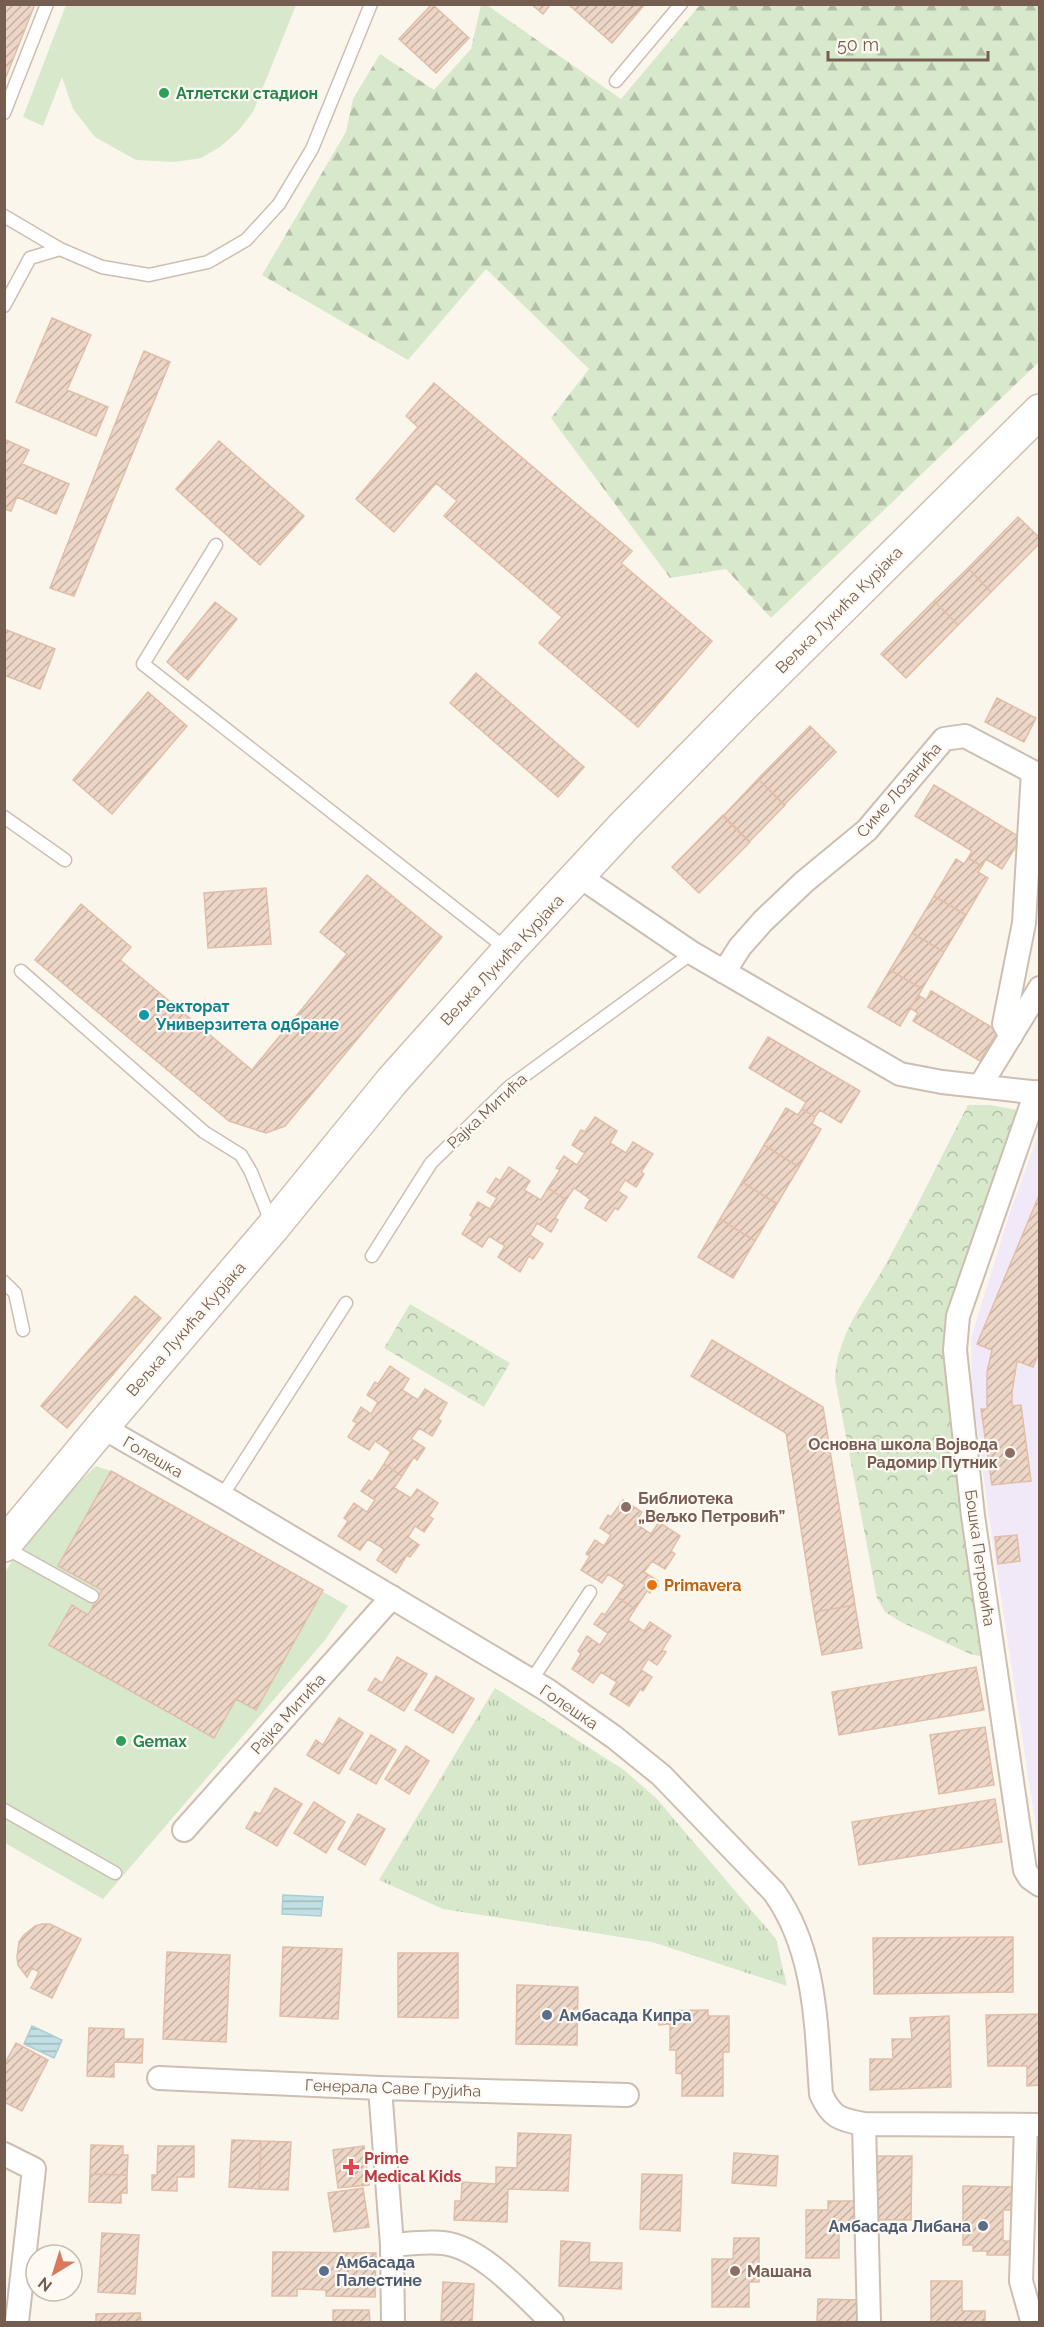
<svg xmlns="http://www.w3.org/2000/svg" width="1044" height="2327" font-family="Raleway,sans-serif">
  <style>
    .education { fill: #f2e9f8 }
    .grass { fill: url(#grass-tufts) }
    .forest { fill: url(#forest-firs) }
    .park { fill: url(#park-crowns) }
    .garden { fill: #d7e8cb }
    .water { fill: url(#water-rules); stroke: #a9ced5; stroke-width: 1.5 }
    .building { fill: url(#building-hatch); stroke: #e0bea8; stroke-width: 1.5 }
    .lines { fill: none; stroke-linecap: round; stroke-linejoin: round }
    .lane-casing { stroke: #cdbeb2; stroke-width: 15 }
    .street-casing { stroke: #cdbeb2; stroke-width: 26 }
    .secondary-casing { stroke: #cfbfb0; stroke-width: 36 }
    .lane { stroke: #fff; stroke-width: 12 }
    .street { stroke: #fff; stroke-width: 22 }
    .secondary { stroke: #fff; stroke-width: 33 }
    .leisure-dot { fill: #2e9e5b; stroke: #fefaf3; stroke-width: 2 }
    .culture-dot { fill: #0f9aa8; stroke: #fefaf3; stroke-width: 2 }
    .education-dot { fill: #8d6e63; stroke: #fefaf3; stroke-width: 2 }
    .food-dot { fill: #e8710a; stroke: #fefaf3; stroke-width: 2 }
    .service-dot { fill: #5c6f8a; stroke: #fefaf3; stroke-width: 2 }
    .health-dot { fill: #e0444e; stroke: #fefaf3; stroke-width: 2 }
    .labels { text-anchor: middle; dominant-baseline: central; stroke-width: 4.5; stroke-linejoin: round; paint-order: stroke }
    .leisure-label { font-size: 16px; font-weight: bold; fill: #27864d; stroke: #fefaf3; text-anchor: start }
    .street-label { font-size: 16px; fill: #755e50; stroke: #fefaf3 }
    .culture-label { font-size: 16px; font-weight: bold; fill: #0d838f; stroke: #fefaf3; text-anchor: start }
    .education-label { font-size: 16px; font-weight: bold; fill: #785e54; stroke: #fefaf3; text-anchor: start }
    .food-label { font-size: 16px; font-weight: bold; fill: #c56008; stroke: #fefaf3; text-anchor: start }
    .service-label { font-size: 16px; font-weight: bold; fill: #4e5e75; stroke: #fefaf3; text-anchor: start }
    .health-label { font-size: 16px; font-weight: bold; fill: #be3a42; stroke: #fefaf3; text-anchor: start }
  </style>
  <defs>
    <pattern id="grass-tufts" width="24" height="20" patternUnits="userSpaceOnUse" patternTransform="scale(1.5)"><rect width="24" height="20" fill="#d7e8cb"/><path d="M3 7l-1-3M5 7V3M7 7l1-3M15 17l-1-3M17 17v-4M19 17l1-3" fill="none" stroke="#b3bfa7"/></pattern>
    <pattern id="forest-firs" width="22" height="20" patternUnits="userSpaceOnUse" patternTransform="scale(1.5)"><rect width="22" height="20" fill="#d7e8cb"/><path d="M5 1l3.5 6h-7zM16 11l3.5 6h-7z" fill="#b3bfa7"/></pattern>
    <pattern id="park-crowns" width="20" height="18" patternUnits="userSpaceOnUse" patternTransform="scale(1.5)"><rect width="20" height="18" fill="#d7e8cb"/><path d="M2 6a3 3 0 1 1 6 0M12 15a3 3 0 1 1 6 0" fill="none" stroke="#b3bfa7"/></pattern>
    <pattern id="water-rules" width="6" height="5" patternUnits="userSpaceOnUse" patternTransform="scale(1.5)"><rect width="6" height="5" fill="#c2dfe4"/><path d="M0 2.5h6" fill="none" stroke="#a2b8bb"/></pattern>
    <pattern id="building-hatch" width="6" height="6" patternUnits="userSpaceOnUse" patternTransform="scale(1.5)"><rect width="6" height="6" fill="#eed6c6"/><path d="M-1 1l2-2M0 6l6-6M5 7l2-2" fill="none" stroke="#c5b1a3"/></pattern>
  </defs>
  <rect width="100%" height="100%" fill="#fbf6ec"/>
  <path class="education" d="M1039,1133V1848L989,1518L972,1389L971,1338L1011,1209Z"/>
  <path class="grass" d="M495,1688L624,1770L657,1799L776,1939L787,1986L652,1942L443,1909L379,1880Z"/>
  <path class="forest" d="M481,5H487L621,99L700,5H1039V362L771,618L726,569L670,578L551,418L589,369L486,269L408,360L262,275L346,132L353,99L380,54L434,90L471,49Z"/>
  <path class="park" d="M968,1105H990L1030,1112L958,1316L993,1652L980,1656L970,1654L901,1622L885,1612L877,1598L835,1379C837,1333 867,1299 888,1260C916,1209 941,1157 968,1105Z
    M410,1304L510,1363L484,1407L384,1348Z"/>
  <path class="garden" d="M66,5V4L296,5L253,112L238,131L220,147L201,158L175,162L136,160L95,137L73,109L62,77L43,126L23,117Z
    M96,1466L111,1471L348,1606L325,1640L103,1899L5,1843L4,1574L34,1525Z"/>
  <path class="water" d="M283,1895L323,1897L321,1916L282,1914Z
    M32,2026L62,2040L54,2058L24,2044Z"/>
  <path class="building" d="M4,4H35L4,82Z
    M432,4L469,38L436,73L399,39Z
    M531,4H551L543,14Z
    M568,4H645L612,43Z
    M52,318L91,335L67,390L108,407L96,436L16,402Z
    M144,351L170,362L74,596L50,588Z
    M434,383L632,551L621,563L712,641L638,727L539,643L562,617L444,516L457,501L436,483L394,532L356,499L418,427L406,416Z
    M6,440L29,450L22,464L69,484L56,514L17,497L11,511L4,509V444Z
    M219,441L304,516L260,565L176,489Z
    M1018,517L1040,538V543L991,592L968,568Z
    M968,568L991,592L958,625L934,601Z
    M934,601L958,625L906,678L881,654Z
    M215,602L237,619L188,680L167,662Z
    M4,629L55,649L40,689L4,675Z
    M476,673L584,767L558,797L450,703Z
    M148,692L187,726L112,814L73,780Z
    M997,698L1036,718L1024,742L985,722Z
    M810,726L836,752L784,805L758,779Z
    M758,779L785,805L749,842L723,816Z
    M934,785L1021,838L1002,869L986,859L982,866L968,858L972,851L915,816Z
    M723,815L750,842L699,893L672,867Z
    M968,858L982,866L978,872L988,878L966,915L934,896L956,859L964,864Z
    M367,875L442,937L285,1126L266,1133L229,1121L35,960L81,904L131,947L120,960L252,1070L347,954L320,932Z
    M266,888L271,944L208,948L204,893Z
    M934,896L966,915L944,952L912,933Z
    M912,933L944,952L922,989L890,970Z
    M890,970L922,989L900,1026L868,1007Z
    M931,991L998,1031L980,1061L913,1021L918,1013L910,1008L918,995L926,1000Z
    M768,1037L860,1091L841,1123L820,1110L815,1117L802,1109L806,1102L749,1068Z
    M786,1108L798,1115L802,1109L815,1117L812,1124L821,1129L799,1167L764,1145Z
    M595,1117L617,1131L610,1143L626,1153L633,1142L653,1154L641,1172L644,1174L636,1187L625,1180L618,1191L627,1197L618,1210L615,1208L606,1221L585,1208L590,1199L574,1188L566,1200L548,1188L560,1170L556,1168L564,1156L577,1165L585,1153L572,1145L581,1130L585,1132Z
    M764,1145L799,1167L777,1204L742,1182Z
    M509,1167L530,1181L524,1190L541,1200L548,1188L566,1200L555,1218L558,1220L551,1232L537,1223L530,1235L543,1244L533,1259L529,1256L520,1272L498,1257L505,1246L489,1236L482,1247L462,1234L473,1217L470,1215L478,1202L490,1209L497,1198L487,1192L496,1178L500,1181Z
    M742,1182L777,1204L755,1241L720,1219Z
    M1040,1193V1350L1033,1367L1017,1361L1012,1392V1406L1021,1405L1031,1481L992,1485L981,1409H987V1372L992,1350L977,1344Z
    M720,1219L755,1241L733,1278L698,1257Z
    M135,1296L161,1318L67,1428L41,1406Z
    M712,1340L823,1407L855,1605L814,1612L786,1433L691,1376Z
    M390,1366L409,1379L402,1390L418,1400L425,1389L447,1403L438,1419L441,1421L432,1436L419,1428L411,1439L425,1448L417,1460L414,1457L402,1476L384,1464L391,1452L375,1441L369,1450L348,1437L357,1423L353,1421L361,1407L371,1414L378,1402L367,1395L375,1382L378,1384Z
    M384,1464L402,1476L394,1488L411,1498L417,1489L438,1503L429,1516L433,1519L424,1532L415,1526L408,1537L419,1545L410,1557L407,1555L396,1573L377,1560L384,1549L368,1539L360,1550L338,1536L348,1521L344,1518L354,1503L367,1512L375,1500L361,1491L369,1480L372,1482Z
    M111,1471L323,1590L256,1710L236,1699L214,1738L49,1645L72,1605L88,1615L102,1590L58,1566Z
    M623,1500L642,1512L635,1523L651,1534L659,1522L680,1536L671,1551L675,1554L665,1569L652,1561L644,1572L658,1581L650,1593L647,1591L635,1609L617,1597L625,1585L608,1574L602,1583L581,1570L590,1556L586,1554L595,1540L604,1546L611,1535L600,1528L608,1515L611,1517Z
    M1017,1535L1020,1561L998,1564L995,1537Z
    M617,1597L635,1609L628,1620L644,1631L650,1622L671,1636L662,1650L666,1652L657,1665L648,1659L641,1670L652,1677L643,1691L640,1689L629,1706L610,1694L617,1682L601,1672L593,1683L572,1669L581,1654L578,1651L587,1636L600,1645L608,1633L594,1624L602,1613L605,1615Z
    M855,1605L862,1648L822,1655L814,1612Z
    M397,1657L427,1674L404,1711L368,1690L375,1678L382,1683Z
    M976,1667L984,1710L839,1735L832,1692Z
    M436,1676L474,1699L453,1733L415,1710Z
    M339,1718L363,1733L339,1774L307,1755L316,1740L323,1745Z
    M985,1727L994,1785L939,1794L930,1735Z
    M371,1735L396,1750L376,1784L350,1769Z
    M406,1746L429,1761L409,1794L385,1779Z
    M275,1788L302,1804L277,1846L246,1828L255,1812L260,1814Z
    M995,1799L1002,1842L859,1865L852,1822Z
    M314,1802L345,1822L326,1853L294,1833Z
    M358,1814L385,1829L365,1865L338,1849Z
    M42,1924H50L81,1939L52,1998L31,1988L39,1972L32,1968L27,1977L18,1965L17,1957L19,1942L23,1936L35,1926Z
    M1013,1937V1992L874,1994L873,1938Z
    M283,1947L342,1949L338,2019L280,2016Z
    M167,1952L230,1955L226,2042L163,2039Z
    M398,1953H458V2018L398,2017Z
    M517,1985L578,1987L577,2045L516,2044Z
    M708,2010V2016H729V2052H723V2096H682V2074L676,2073V2050H670V2024L659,2025V2011Z
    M1040,2014V2085L1027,2086V2066H988L986,2015Z
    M949,2016L951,2087L870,2090V2059H893L892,2039H912L910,2018Z
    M89,2028L124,2029V2039H143L142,2063L114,2062V2077L87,2076Z
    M16,2043L48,2060L22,2111L4,2102V2065Z
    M518,2133L571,2135L568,2191L508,2189L507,2222L454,2220L455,2201H461L462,2182L496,2184V2167L517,2168Z
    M232,2140L261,2141L259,2189L229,2187Z
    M261,2141L291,2142L288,2190L259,2189Z
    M91,2145L123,2146V2155H128L127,2175L90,2174Z
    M158,2146H194V2177H177V2191L152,2190V2175H157Z
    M364,2146L369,2185L338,2188L333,2150Z
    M734,2153L778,2156L776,2186L732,2183Z
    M877,2156H912L911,2220H876Z
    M90,2174L127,2175V2193H121V2203L89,2202Z
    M642,2174L682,2175L680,2231L640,2229Z
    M963,2186L1012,2187L1011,2210H1003V2241H1011V2255H987V2251H973V2245H963Z
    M363,2188L369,2227L334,2232L328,2193Z
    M828,2201H856V2232H839V2258H806V2210H828Z
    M102,2233L139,2235L135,2294L98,2292Z
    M734,2238H759V2282H749V2307H712V2259H733Z
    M561,2241L590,2243L589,2262L622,2263L621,2289L559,2286Z
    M273,2252L376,2253L375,2297L326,2296V2290L297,2289V2296H272Z
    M931,2281H962V2311H985V2322H931Z
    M443,2282L474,2284L472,2322H441Z
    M818,2299L857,2300V2322L817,2321Z
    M333,2310H369L370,2322H333Z
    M140,2313L141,2322H96V2314Z"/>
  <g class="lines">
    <defs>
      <path id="lane" d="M616,81L681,4
        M4,113L47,4
        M4,216L60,249L102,267L149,275L208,262L246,240L279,204L312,149L371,4
        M4,306L30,258L60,249
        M216,545L143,664L508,950
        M4,817L65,860
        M21,971L204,1132L241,1155L251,1172L272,1224
        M372,1256L431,1163L509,1087L692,953
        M4,1282L15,1293L23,1330
        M222,1496L346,1303
        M6,1548L92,1596
        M531,1681L590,1592
        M4,1810L115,1873"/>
      <path id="street" d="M579,876L692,953L900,1074L942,1082L1040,1093
        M724,972L740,947L763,921L804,882L867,830L944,739L965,736L1033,772L1024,923L1004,1024L1011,1036
        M980,1086L1040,988
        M1036,1092L958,1316L955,1350L973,1516L1025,1870L1030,1878L1040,1885
        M102,1427L222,1496L547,1690L614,1737L661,1775L774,1892C816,1951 816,2024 821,2094C831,2117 840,2120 864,2124L1040,2125
        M184,1830L392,1597
        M159,2078L380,2088L627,2095
        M380,2088L392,2245L393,2322
        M864,2124L869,2322
        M1026,2125L1021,2281L1031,2317
        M4,2154L34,2169L17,2322
        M392,2245C408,2244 427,2241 443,2243C482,2247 525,2297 552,2322"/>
      <path id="secondary" d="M4,1545L102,1427L273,1227L392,1081L509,950L624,826L745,703L1040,411"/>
    </defs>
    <use href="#lane" class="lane-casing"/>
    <use href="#street" class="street-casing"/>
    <use href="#secondary" class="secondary-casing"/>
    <use href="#lane" class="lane"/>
    <use href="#street" class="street"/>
    <use href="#secondary" class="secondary"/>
  </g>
  <g class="leisure-dot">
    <circle cx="164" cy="93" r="6"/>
    <circle cx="121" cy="1741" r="6"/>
  </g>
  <circle class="culture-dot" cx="144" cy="1015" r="6"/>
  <g class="education-dot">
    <circle cx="1010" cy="1453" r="6"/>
    <circle cx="626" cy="1507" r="6"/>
    <circle cx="735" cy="2271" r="6"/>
  </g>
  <circle class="food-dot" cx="652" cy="1585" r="6"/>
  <g class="service-dot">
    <circle cx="547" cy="2015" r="6"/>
    <circle cx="983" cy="2226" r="6"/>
    <circle cx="324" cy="2271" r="6"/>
  </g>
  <path class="health-dot" d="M348 2158h6v6h6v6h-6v6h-6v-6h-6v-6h6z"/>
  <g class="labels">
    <g class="leisure-label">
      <text x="176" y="93">Атлетски стадион</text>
      <text x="133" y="1741">Gemax</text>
    </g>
    <g class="street-label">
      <text transform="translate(839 610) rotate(-45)">Вељка Лукића Курјака</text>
      <text transform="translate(899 790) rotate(-49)">Симе Лозанића</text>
      <text transform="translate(502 960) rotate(-47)">Вељка Лукића Курјака</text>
      <text transform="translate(487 1111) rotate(-43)">Рајка Митића</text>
      <text transform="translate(186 1329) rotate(-49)">Вељка Лукића Курјака</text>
      <text transform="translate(153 1457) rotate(30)">Голешка</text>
      <text transform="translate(980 1558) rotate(82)">Бошка Петровића</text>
      <text transform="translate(569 1707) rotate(34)">Голешка</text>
      <text transform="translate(288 1714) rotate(-48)">Рајка Митића</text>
      <text transform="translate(393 2088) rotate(2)">Генерала Саве Грујића</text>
    </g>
    <g class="culture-label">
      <text x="156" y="1006">Ректорат<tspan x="156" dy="18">Универзитета одбране</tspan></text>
    </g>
    <g class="education-label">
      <text x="998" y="1444" text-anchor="end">Основна школа Војвода<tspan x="998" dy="18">Радомир Путник</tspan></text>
      <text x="638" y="1498">Библиотека<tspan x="638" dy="18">„Вељко Петровић”</tspan></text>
      <text x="747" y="2271">Машана</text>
    </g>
    <g class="food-label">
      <text x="664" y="1585">Primavera</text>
    </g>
    <g class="service-label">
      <text x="559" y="2015">Амбасада Кипра</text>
      <text x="971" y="2226" text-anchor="end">Амбасада Либана</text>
      <text x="336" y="2262">Амбасада<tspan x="336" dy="18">Палестине</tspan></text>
    </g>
    <g class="health-label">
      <text x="364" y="2158">Prime<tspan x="364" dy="18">Medical Kids</tspan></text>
    </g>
  </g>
  <rect width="1044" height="2327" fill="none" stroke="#755e50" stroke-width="12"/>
  <g transform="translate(54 2273) rotate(218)"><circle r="28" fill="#fefaf3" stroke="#c7bcb2" stroke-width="1.5"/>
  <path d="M0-4.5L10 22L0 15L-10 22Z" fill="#d97a5d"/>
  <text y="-9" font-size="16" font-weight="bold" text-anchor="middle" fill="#755e50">N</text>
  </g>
  <path d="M828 51v9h160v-9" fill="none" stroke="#755e50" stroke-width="3"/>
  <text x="837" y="51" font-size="18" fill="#755e50" stroke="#fefaf3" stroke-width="4.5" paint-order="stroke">50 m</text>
</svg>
